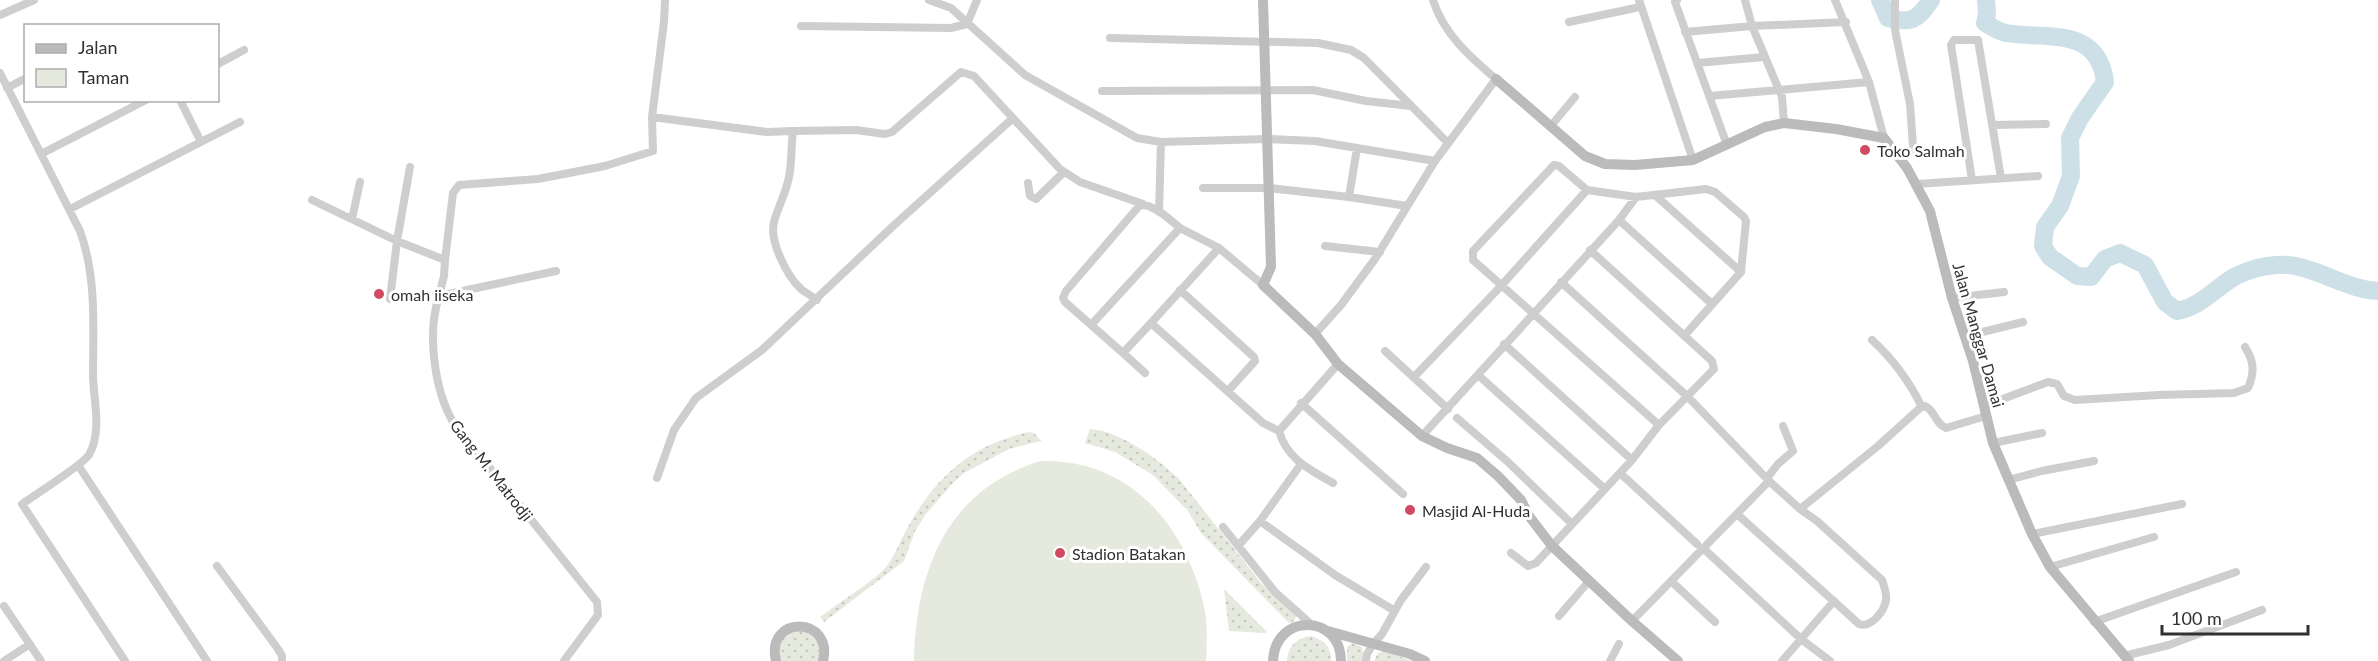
<svg xmlns="http://www.w3.org/2000/svg" width="2378" height="661" font-family="Lato,sans-serif">
  <style>
    .green { fill: url(#green-dots) }
    .pitch { fill: #e5e9de }
    .lines { fill: none; stroke-linecap: round; stroke-linejoin: round }
    .river { stroke: #cde0e7; stroke-width: 18 }
    .street { stroke: #cecece; stroke-width: 8 }
    .secondary { stroke: #bbb; stroke-width: 10 }
    .poi-dot { fill: #d04b62; stroke: #fff; stroke-width: 2 }
    .labels { text-anchor: middle; dominant-baseline: central; stroke-width: 6; stroke-linejoin: round; paint-order: stroke }
    .poi-label { font-size: 16px; fill: #313131; stroke: #fff; text-anchor: start }
    .street-label { font-size: 16px; fill: #313131; stroke: #fff }
  </style>
  <defs>
    <pattern id="green-dots" width="8" height="8" patternUnits="userSpaceOnUse" patternTransform="scale(1.5)"><rect width="8" height="8" fill="#e5e9de"/><path d="M2 2h.1M6 6h.1" fill="none" stroke="#c5c8bf" stroke-width="1.8" stroke-linecap="round"/></pattern>
  </defs>
  <rect width="100%" height="100%" fill="#fff"/>
  <path class="green" d="M1090,429C1120,431 1157,458 1179,479L1262,584L1295,613L1296,617L1292,623L1288,622L1201,533L1188,511L1153,475L1115,452L1085,443Z
    M1029,432L1034,433L1041,441L1009,449L964,473L950,486L926,514L915,531L904,561L824,622L820,617C839,602 872,583 887,566C896,554 901,538 909,525C937,476 972,444 1029,432Z
    M1224,589L1267,632L1266,633L1229,631Z
    M793,630L808,632L819,642V661H779L781,639Z
    M1311,636C1324,640 1332,647 1331,661H1287C1288,646 1296,638 1311,636Z
    M1353,643L1362,647L1364,661H1347V647Z
    M1384,651L1412,661H1374L1378,653Z"/>
  <path class="pitch" d="M1041,461C1126,458 1184,522 1203,602C1208,620 1207,642 1206,661H914C916,570 947,489 1041,461Z"/>
  <g class="lines">
    <path class="river" d="M1880,0L1888,18C1912,24 1917,20 1931,0
      M1986,0L1987,14L1985,23C1991,26 1999,32 2006,33C2046,40 2098,25 2105,82L2080,118L2070,138L2071,176L2060,206L2045,227L2043,246L2050,257L2077,276L2091,277L2105,259L2120,253L2145,265L2165,302L2177,311C2201,307 2216,287 2236,276C2248,270 2262,266 2276,265C2308,261 2345,290 2378,291"/>
    <path class="street" d="M929,0L951,8L1025,75L1137,138L1161,142L1267,139L1315,141L1435,161
      M1639,0L1693,160
      M1677,0L1675,2L1727,145
      M1835,0L1869,82L1884,138
      M1895,0V30L1910,104L1913,146L1912,150L1900,158
      M0,15L34,0
      M1569,22L1640,7
      M967,24L977,0
      M801,26L951,28L967,24
      M1685,32L1752,26L1745,0
      M1110,38L1318,43L1351,50L1364,58L1447,142
      M1697,63L1764,57
      M218,64L244,50
      M0,73L80,231C97,278 93,328 93,377C94,402 102,432 89,455C82,465 35,495 22,504L125,661
      M7,88L26,78
      M1102,91L1313,90L1366,101L1411,106
      M1709,96L1779,90L1752,26L1846,22
      M180,100L201,142
      M652,117L664,22L665,0
      M1784,123L1782,97L1779,90L1869,82
      M1992,125L2046,124
      M1550,127L1575,97
      M41,154L146,100
      M1972,180L1951,45L1954,40H1978L2001,178
      M1028,183L1030,196L1036,199L1064,172
      M1917,184L2038,176
      M1203,188H1269L1349,197L1407,206
      M1656,196L1741,272
      M1349,197L1357,148
      M312,200L397,241L445,260L444,276L439,296
      M70,209L240,122
      M1159,212L1161,142
      M352,219L360,182
      M1619,220L1712,304
      M1180,228C1169,219 1154,204 1140,205L1066,291L1063,298L1065,302L1123,353L1151,323L1263,423L1279,431L1338,364
      M1325,246L1380,252
      M445,260L453,193L459,185L538,179L605,166L653,151L652,117L767,132L793,131
      M556,271L439,296C427,333 434,389 453,422L597,602L598,615L564,661
      M1561,282L1688,397L1769,481
      M1180,290L1254,357L1255,361L1228,391
      M1952,298L2004,292
      M390,299L397,241L410,167
      M817,300C812,296 806,293 801,289C787,276 769,241 774,222C778,207 786,193 789,177C792,162 791,146 793,131L856,130L885,134L892,132L961,72L974,76L1060,169L1080,182L1143,204
      M1151,323L1219,248
      M1091,325L1180,228L1219,248L1263,285
      M1315,334L1341,305L1375,259L1435,161L1496,79C1470,57 1443,33 1433,0
      M1966,336L2023,322
      M1872,340C1893,359 1909,381 1922,407
      M1504,344L1632,460
      M1385,351L1448,409
      M1123,353L1145,373
      M1478,375L1605,489
      M1414,377L1501,286L1587,190
      M1301,403L1403,494
      M1984,406L2048,382L2057,384L2064,396L2075,400L2159,395L2234,393L2248,388C2255,372 2254,361 2245,347
      M1457,418L1508,462L1572,524
      M1659,425L1473,260V251L1554,165L1559,166L1587,190L1636,197L1706,189L1715,192L1744,217L1746,221L1741,272L1684,336
      M1279,431C1287,459 1309,469 1333,483
      M1422,436L1619,220L1636,197
      M1993,443L2042,433
      M78,465L207,661
      M1620,473L1697,544
      M657,478L674,430L696,398L762,350L892,227L1012,119
      M1767,478L1778,464L1793,451L1783,426
      M2008,480L2042,471L2094,461
      M1737,514L1859,624C1871,628 1884,612 1886,600C1887,593 1884,586 1882,580L1817,521L1800,509
      M1260,521L1335,575L1395,611
      M1223,527L1275,592L1312,625
      M2032,534L2182,504
      M1238,546L1260,521L1301,464
      M1703,548L1801,639L1830,661
      M1511,553L1528,566L1536,563L1632,460L1659,425L1714,369L1712,361L1590,250
      M217,566L278,649L282,656V661
      M2050,567L2154,537
      M1671,581L1715,622
      M4,606L41,661
      M1559,616L1589,581
      M1632,621L1769,481L1800,509L1878,446L1920,408L1925,406C1935,410 1935,424 1946,428L1986,416
      M2094,622L2236,572
      M2124,656L2169,645L2262,610
      M4,661L30,644
      M1366,661L1367,654L1373,644L1382,634L1401,600L1426,567
      M1610,661L1619,644
      M1782,661L1834,601"/>
    <path class="secondary" d="M1263,0L1271,267L1263,285L1315,334L1338,364L1422,436L1447,448L1477,458L1498,476L1521,500L1529,516L1552,546L1632,621L1678,661
      M1496,79L1585,156L1605,164L1635,165L1693,160L1765,127L1784,123L1836,129L1884,138L1907,168L1930,211L1952,298L1973,361L1993,443L2032,534L2050,567L2129,661
      M1328,631L1410,654L1425,661
      M776,661C765,614 834,616 823,661
      M1273,661C1275,612 1341,614 1341,661"/>
  </g>
  <g class="poi-dot">
    <circle cx="1865" cy="150" r="6"/>
    <circle cx="379" cy="294" r="6"/>
    <circle cx="1410" cy="510" r="6"/>
    <circle cx="1060" cy="553" r="6"/>
  </g>
  <g class="labels">
    <g class="poi-label">
      <text x="1877" y="150">Toko Salmah</text>
      <text x="391" y="294">omah iiseka</text>
      <text x="1422" y="510">Masjid Al-Huda</text>
      <text x="1072" y="553">Stadion Batakan</text>
    </g>
    <g class="street-label">
      <text transform="translate(1979 335) rotate(74)">Jalan Manggar Damai</text>
      <text transform="translate(492 470) rotate(52)">Gang M. Matrodji</text>
    </g>
  </g>
  <rect x="24" y="24" width="195" height="78" fill="#ffffff" stroke="#adadad" stroke-width="1.5"/>
  <rect x="36" y="44" width="30" height="9" fill="#bbbbbb" stroke="#adadad" stroke-width="1.5"/>
  <text x="78" y="54" font-size="18" fill="#313131">Jalan</text>
  <rect x="36" y="69" width="30" height="18" fill="#e5e9de" stroke="#adadad" stroke-width="1.5"/>
  <text x="78" y="84" font-size="18" fill="#313131">Taman</text>
  <path d="M2162 625v9h146v-9" fill="none" stroke="#313131" stroke-width="3"/>
  <text x="2171" y="625" font-size="18" fill="#313131" stroke="#ffffff" stroke-width="4.5" paint-order="stroke">100 m</text>
</svg>
